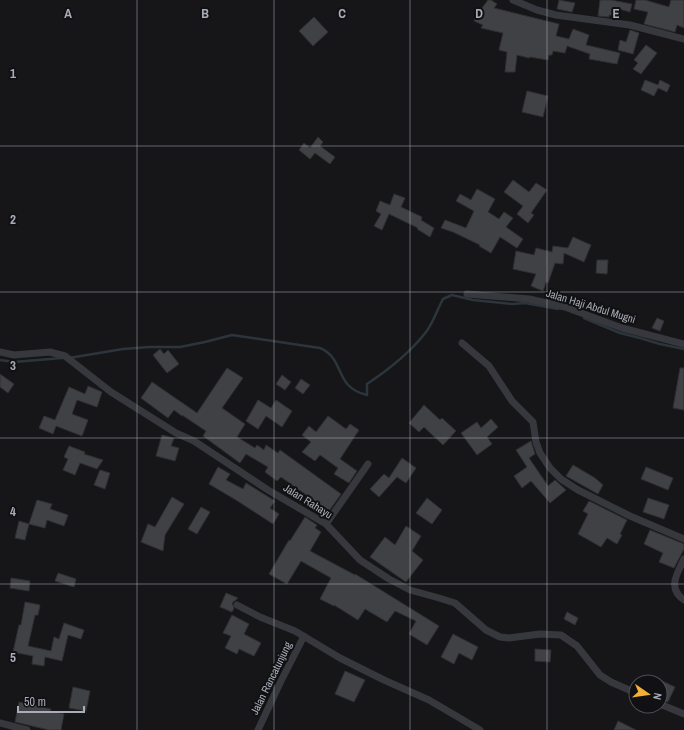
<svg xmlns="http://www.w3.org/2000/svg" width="684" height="730" font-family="'Archivo Narrow',sans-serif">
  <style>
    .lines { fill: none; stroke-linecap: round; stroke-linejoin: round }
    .stream { stroke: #2c353c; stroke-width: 2.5 }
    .building { fill: #404145; stroke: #303034 }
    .street { stroke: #37383d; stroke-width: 7 }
    .grid { fill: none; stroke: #a8adb8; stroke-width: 1; stroke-opacity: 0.55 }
    .labels { text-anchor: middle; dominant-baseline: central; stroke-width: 4; stroke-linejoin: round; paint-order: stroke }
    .street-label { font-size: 11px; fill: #a8adb8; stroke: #111113 }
    .grid-label { font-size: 13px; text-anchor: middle; font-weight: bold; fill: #a8adb8; stroke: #111113; stroke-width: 4; stroke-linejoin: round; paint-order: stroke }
  </style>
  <rect width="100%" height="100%" fill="#161618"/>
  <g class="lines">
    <path class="stream" d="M584,318L620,333L640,338L660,344L684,349
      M69,358L123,349L149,347H180L205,342L232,335L320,348C346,359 333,387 367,395V384C388,370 410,353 426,332C433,323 437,310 443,299L452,295L473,300L512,304L525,303L558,309
      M0,360L14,362L62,358"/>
  </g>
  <path class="building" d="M488,0H491L497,4L494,8L559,24L556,36L569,39L573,29L589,35L586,45L620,53L617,64L589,59L590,54L567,46L565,53L553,51L552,55H549L548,60L530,57L529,58L517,55L515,72H505L507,52L499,50L503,33L481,28L483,25L474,21L478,11L479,12Z
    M559,0L575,3L572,12L557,9Z
    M600,0H611L632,4L630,12L619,9L617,16L609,15V17L598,16Z
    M636,0H645L669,7L671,0H684V28L677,25L675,32L644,24L648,12L634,9Z
    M314,17L328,32L313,46L299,31Z
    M630,30L639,33L633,54L618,50L620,40L626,42Z
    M646,45L657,53L641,74L633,69L638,63L634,60Z
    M645,80L658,85L660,80L670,85L667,92L658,88L654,96L641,90Z
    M527,91L548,96L543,117L522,112Z
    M318,137L323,142L320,146L335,157L330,164L315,153L310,159L299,150L304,143L310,148Z
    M513,180L529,192L536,183L547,190L531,213L534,215L528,223L517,214L523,206L504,192Z
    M477,189L495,199L488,212L499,219L504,212L513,218L506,227L523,239L517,248L500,237L491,253L479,246L480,245L453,232L441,228L445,220L466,228L474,211L456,201L460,194L471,200Z
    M394,194L405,198L401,207L422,217L421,220L434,228L430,237L417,229L418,228L389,214L382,230L374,226L381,214L376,211L380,201L390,205Z
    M573,237L591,245L584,262L564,253L563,264L555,263L548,283L546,282L543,291L531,286L536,274L513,269L516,251L534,255L536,248L552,252L553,246L568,248Z
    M597,260H608L607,274L596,273Z
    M657,318L664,321L660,331L652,328Z
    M160,349L164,354L168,350L179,364L167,373L153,355Z
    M227,368L243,378L222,408L245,424L237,437L255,448L257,445L264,450L266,445L278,453L280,450L341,494L329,511L281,477L277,481L265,472L268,467L246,454L240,463L203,436L206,431L182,415V416L174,410L168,418L141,398L152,382L197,413Z
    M680,368H684V410L673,408Z
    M0,374L14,384L8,393L0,387Z
    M282,375L291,382L285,390L276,384Z
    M301,379L310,385L303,394L295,388Z
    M88,386L102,392L97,407L77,400L72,414L88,420L82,436L56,426L53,434L39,428L44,416L55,420L69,387L85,394Z
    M258,400L271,408L276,400L292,411L282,427L266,416L258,429L246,421Z
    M424,405L440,420L442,418L456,431L443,445L424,427L419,432L409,423Z
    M328,416L346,429L350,424L359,430L340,459L357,471L349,483L334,474L338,468L320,455L315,461L302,452L311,442L302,435L309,426L316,432Z
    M491,419L498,427L487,437L492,444L477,455L461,433L477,422L481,428Z
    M162,435L174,438L171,446L179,448L175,461L156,456Z
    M531,441L535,454L529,458L548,486L555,480L566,490L550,503L531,481L522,488L514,476L527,467L516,450Z
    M69,446L85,452L84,454L103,460L97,469L80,463L75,475L63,470L68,459L64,457Z
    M402,458L416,468L406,483L397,477L379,497L370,489L384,474L389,478Z
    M573,465L595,478L603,485L598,494L566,476Z
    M218,467L230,474L226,480L243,489L246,483L275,501L270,508L279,514L273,524L236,500L209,484Z
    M646,467L673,478L668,490L641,479Z
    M100,470L110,473L105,489L94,485Z
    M172,497L184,504L165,535L163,551L141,542L148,524L155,527Z
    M427,498L442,510L432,524L416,513Z
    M648,498L669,505L664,519L643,512Z
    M37,500L52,504L50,509L68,515L64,526L47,520L45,528L29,524Z
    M589,501L627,520L620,534L622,535L617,544L607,538L601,547L578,534L588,514L583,511Z
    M201,507L210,512L197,534L188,529Z
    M305,517L317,525L315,528L321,532L310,551L355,575V574L439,626L427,645L409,634L416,621L395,611L387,622L365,609L358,620L334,605V606L320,599L331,578L301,561L287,584L269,574L289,540L290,541Z
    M19,521L29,524L25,540L15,538Z
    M406,526L421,536L412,551L423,560L406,582L370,557L385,537L395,545Z
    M650,530L684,544V549L674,568L659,562L663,553L644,544Z
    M58,573L76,579L74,587L55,581Z
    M11,578L30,581L29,591L10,588Z
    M226,593L238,598L232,603L234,608L232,612L220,607Z
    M25,602L40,605L38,615H35L28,646L51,651L54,637L59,639L64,623L84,630L81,639L68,635L62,661L45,657L44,666L32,664L33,656L13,652L19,625H21Z
    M567,612L578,618L575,625L564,619Z
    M232,615L249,624L244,634L261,643L254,656L239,649L237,654L225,648L231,636L223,633Z
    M453,634L478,647L472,660L459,653L454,664L441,657Z
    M535,649L551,650L550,662L535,661Z
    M345,671L365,680L354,702L335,694Z
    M660,680L675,687L668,702L660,699Z
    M73,687L90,691L86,711L69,708Z
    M19,702L51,709L50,711L64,714L61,730H49L15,722Z
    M618,721L636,730H614Z"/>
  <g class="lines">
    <path class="street" d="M513,0L537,10L556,15L630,25L684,39
      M467,294L529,299L565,307L622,328L684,344
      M462,343L489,366L512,401L533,422L536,442L540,453L550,468L561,479L578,490L630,516L684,539
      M0,352L14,355L50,352L65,356L111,392L176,433L194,441L268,490L326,524L360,560L389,579L410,590L439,598L455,603L486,630L500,637L509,638L540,634L561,635L577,646L600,675L611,682L636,693
      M326,524L368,464
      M684,559C677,574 667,588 684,600
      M237,605L260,617L295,631L340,658L384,680L429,700L480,730
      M660,704L684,714
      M0,723L27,730
      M258,730L281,681L304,636"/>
  </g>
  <path class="grid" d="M137,0V730M274,0V730M410,0V730M547,0V730M0,146H684M0,292H684M0,438H684M0,584H684"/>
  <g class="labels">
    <g class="street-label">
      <text transform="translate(591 306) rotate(17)">Jalan Haji Abdul Mugni</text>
      <text transform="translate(308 501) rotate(32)">Jalan Rahayu</text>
      <text transform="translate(271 678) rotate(-64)">Jalan Rancatunjung</text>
    </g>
  </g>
  <g class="grid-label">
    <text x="68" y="18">A</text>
    <text x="205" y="18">B</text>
    <text x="342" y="18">C</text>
    <text x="479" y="18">D</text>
    <text x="616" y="18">E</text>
    <text x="13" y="78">1</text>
    <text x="13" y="224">2</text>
    <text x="13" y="370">3</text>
    <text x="13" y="516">4</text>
    <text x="13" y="662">5</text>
  </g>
  <g transform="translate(648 694) rotate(103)"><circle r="19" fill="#111113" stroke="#4d4f55"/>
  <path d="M0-3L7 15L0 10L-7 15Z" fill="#f2b134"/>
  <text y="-6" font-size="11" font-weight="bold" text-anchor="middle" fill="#a8adb8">N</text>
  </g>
  <path d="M18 706v6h66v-6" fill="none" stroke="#a8adb8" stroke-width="2"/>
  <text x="24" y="706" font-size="12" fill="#a8adb8" stroke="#111113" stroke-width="3" paint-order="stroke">50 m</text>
</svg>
